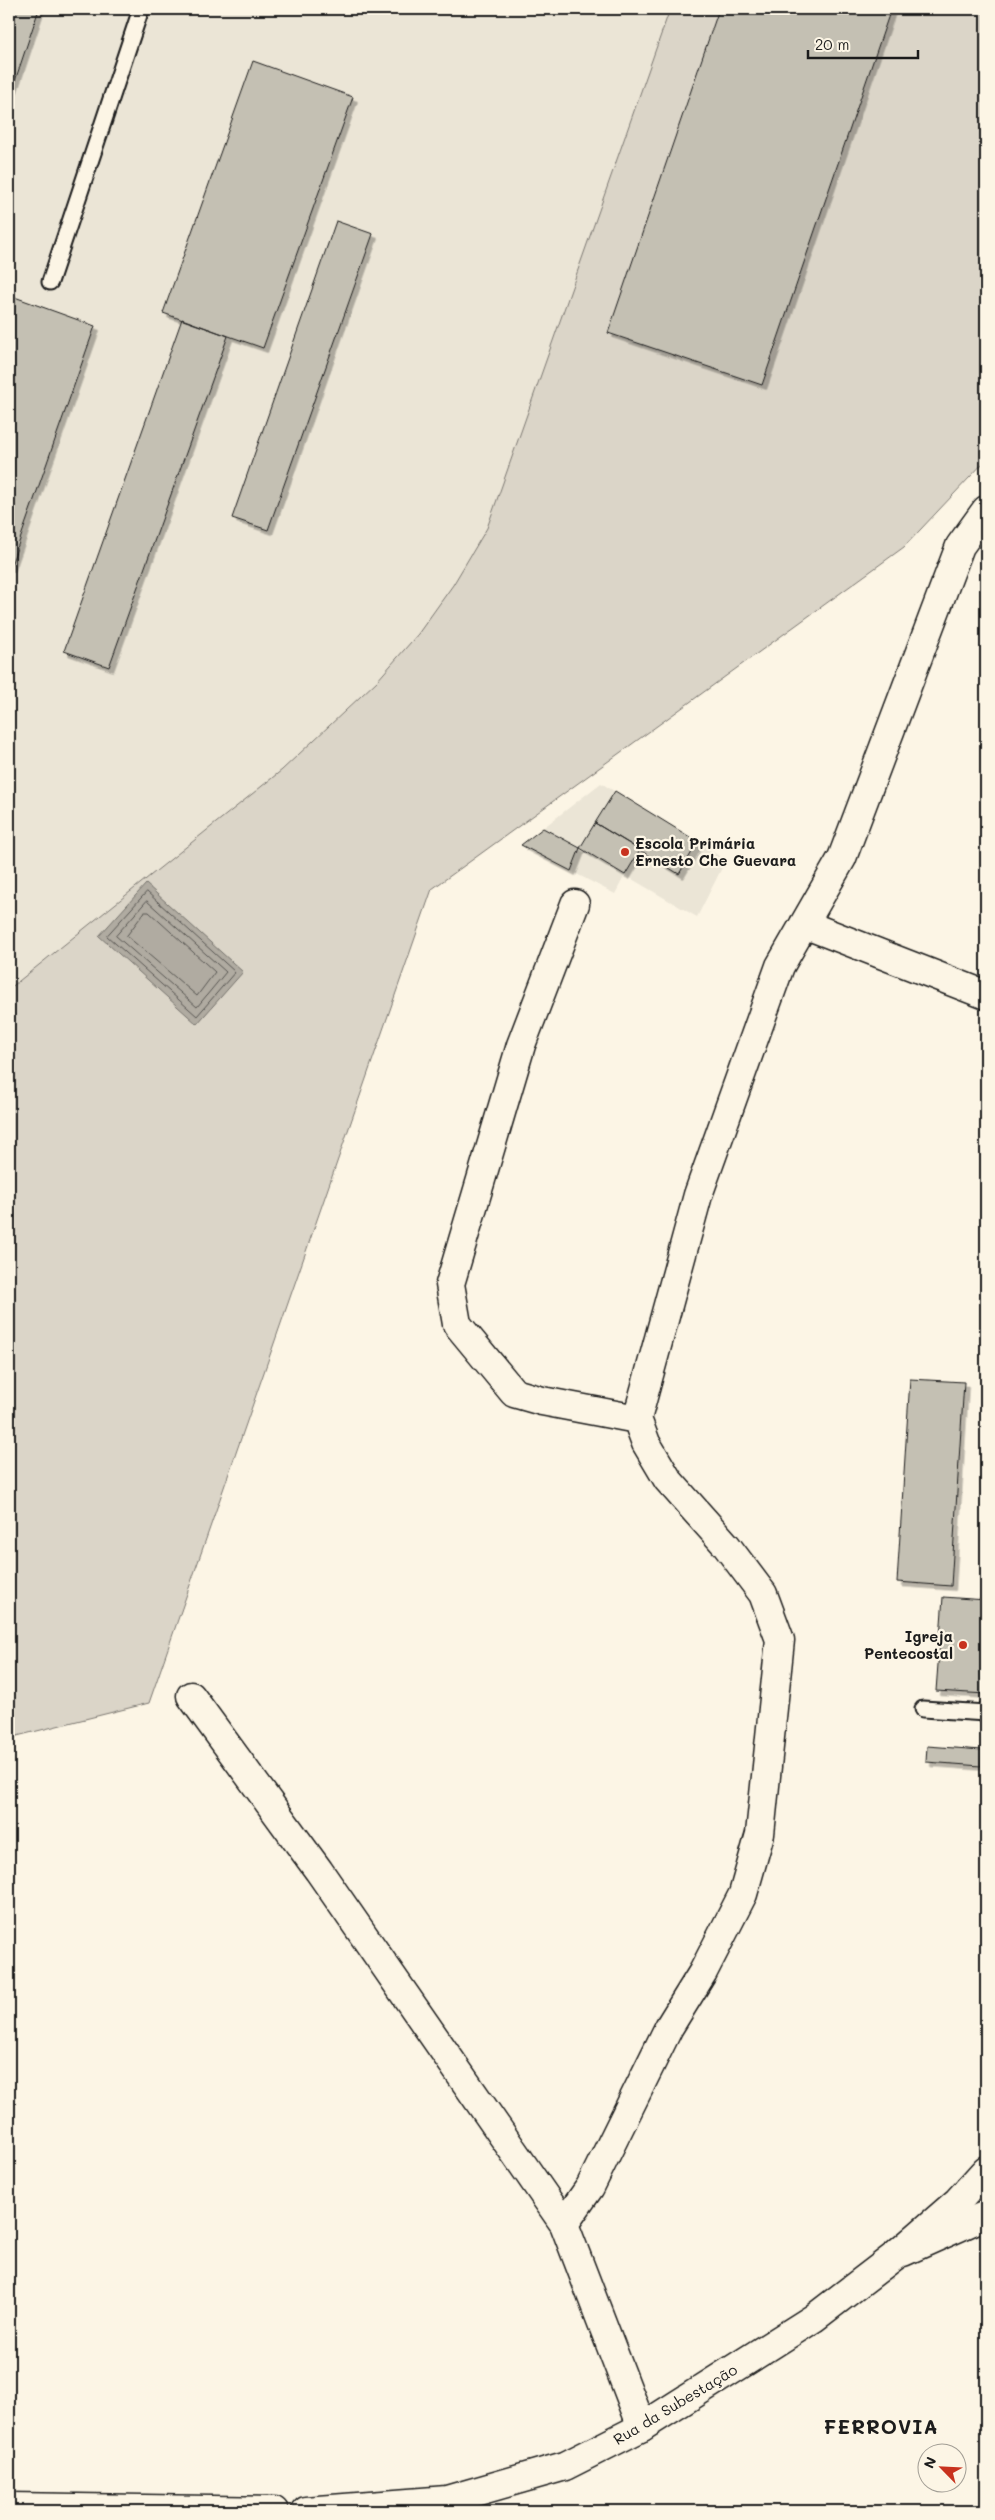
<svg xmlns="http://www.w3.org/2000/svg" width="995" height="2520" font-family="Mali,sans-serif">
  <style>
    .built { fill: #ebe5d6 }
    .green { fill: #dbd5c8; stroke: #7c7872 }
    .water { fill: #b0aba1; stroke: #75726c }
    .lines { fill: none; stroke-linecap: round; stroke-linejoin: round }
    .shore { stroke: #575551; stroke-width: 1 }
    .building { fill: #c4c0b3; stroke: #1c1c1c; filter: url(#shadow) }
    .service-casing { stroke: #1c1c1c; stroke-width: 19 }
    .minor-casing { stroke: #1c1c1c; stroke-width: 31 }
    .tertiary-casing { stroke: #1c1c1c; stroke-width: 31 }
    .service { stroke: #fcf5e5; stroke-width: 15 }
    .minor { stroke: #fcf5e5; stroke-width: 28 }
    .tertiary { stroke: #fcf5e5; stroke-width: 28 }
    .poi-dot { fill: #c8321e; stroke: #fcf5e5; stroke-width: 2 }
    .labels { text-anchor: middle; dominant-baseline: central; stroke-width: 4.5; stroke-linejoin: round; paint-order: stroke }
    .poi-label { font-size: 15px; font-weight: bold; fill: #1c1c1c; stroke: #fcf5e5; text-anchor: start }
    .street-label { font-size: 15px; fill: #1c1c1c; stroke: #fcf5e5 }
    .district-label { font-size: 20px; font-weight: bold; letter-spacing: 1px; fill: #1c1c1c; stroke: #fcf5e5 }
  </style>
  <defs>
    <filter id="shadow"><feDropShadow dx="4.5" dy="4.5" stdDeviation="0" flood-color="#0004"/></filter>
  </defs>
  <rect width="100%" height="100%" fill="#fcf5e5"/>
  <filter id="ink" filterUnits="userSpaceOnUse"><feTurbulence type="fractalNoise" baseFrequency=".02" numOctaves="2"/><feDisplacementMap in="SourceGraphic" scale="10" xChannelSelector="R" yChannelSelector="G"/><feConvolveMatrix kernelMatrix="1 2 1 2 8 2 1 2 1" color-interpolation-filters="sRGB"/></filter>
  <g filter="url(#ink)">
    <path class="built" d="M9,9H986V351L904,547L432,889L149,1703L9,1738Z
      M601,783L726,860L697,917L625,875L615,894L521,845Z"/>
    <path class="green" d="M670,9H986V460L904,547L432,889L149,1703L9,1738V989L282,770L377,681L418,634L453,585L487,528Z"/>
    <path class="water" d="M146,884L243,972L197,1024L99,936Z"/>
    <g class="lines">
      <path class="shore" d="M147,892L235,972L197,1016L107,936Z
        M147,901L226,972L197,1007L116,936Z
        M145,912H149L215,972L197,996L127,936Z"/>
    </g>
    <path class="building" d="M9,9H39L9,99Z
      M719,9H891L762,385L608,333Z
      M253,61L353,97L263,348L163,313Z
      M336,221L373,234L268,530L232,518Z
      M9,295L95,326L10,568L9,567Z
      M182,319L228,336L109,667L64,651Z
      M615,791L698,842L679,874L595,823Z
      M595,823L640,850L625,875L580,848Z
      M543,828L580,848L571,871L521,845Z
      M910,1379L964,1382L951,1586L897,1582Z
      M943,1597L986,1600V1694L936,1691Z
      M927,1746L982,1750L981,1766L926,1762Z"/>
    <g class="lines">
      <defs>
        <path id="service" d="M50,282L141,9
          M923,1709L986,1713"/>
        <path id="minor" d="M575,904L521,1045L450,1284L457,1324L514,1393L542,1401L637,1419
          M804,924L986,995
          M191,1696L319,1871L564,2224L642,2427
          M564,2224L590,2187L669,2027L703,1972L743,1894L760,1834L780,1640L763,1594L726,1545L668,1480L646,1443L637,1419L698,1195L780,966L842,858L960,546L986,510
          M903,2252L986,2215"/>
        <path id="tertiary" d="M9,2507L274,2511
          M306,2511L447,2500L565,2466L642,2427L814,2318L896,2255L958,2201L986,2170"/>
      </defs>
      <use href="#service" class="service-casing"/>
      <use href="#minor" class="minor-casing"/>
      <use href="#tertiary" class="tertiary-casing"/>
      <use href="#service" class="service"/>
      <use href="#minor" class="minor"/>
      <use href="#tertiary" class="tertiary"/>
    </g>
  </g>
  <g class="poi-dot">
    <circle cx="625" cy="852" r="5"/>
    <circle cx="963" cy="1645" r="5"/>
  </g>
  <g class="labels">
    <g class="poi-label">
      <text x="635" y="843">Escola Primária<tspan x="635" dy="17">Ernesto Che Guevara</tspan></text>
      <text x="953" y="1636" text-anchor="end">Igreja<tspan x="953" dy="17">Pentecostal</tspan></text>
    </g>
    <g class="street-label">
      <text transform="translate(675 2404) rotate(-31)">Rua da Subestação</text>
    </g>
    <g class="district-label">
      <text x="881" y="2426">FERROVIA</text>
    </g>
  </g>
  <rect width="995" height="2520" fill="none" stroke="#fcf5e5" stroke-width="30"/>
  <rect x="15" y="15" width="965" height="2490" fill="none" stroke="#1c1c1c" stroke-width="2" filter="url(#ink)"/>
  <g transform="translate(942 2468) rotate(294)"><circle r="24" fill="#fcf5e5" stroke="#a29e95"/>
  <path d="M0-4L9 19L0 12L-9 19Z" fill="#c8321e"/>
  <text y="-8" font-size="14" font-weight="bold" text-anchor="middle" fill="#1c1c1c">N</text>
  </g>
  <path d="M808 50v8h110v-8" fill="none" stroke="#1c1c1c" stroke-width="2.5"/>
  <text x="815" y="50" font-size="15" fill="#1c1c1c" stroke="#fcf5e5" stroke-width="4" paint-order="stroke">20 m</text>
</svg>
